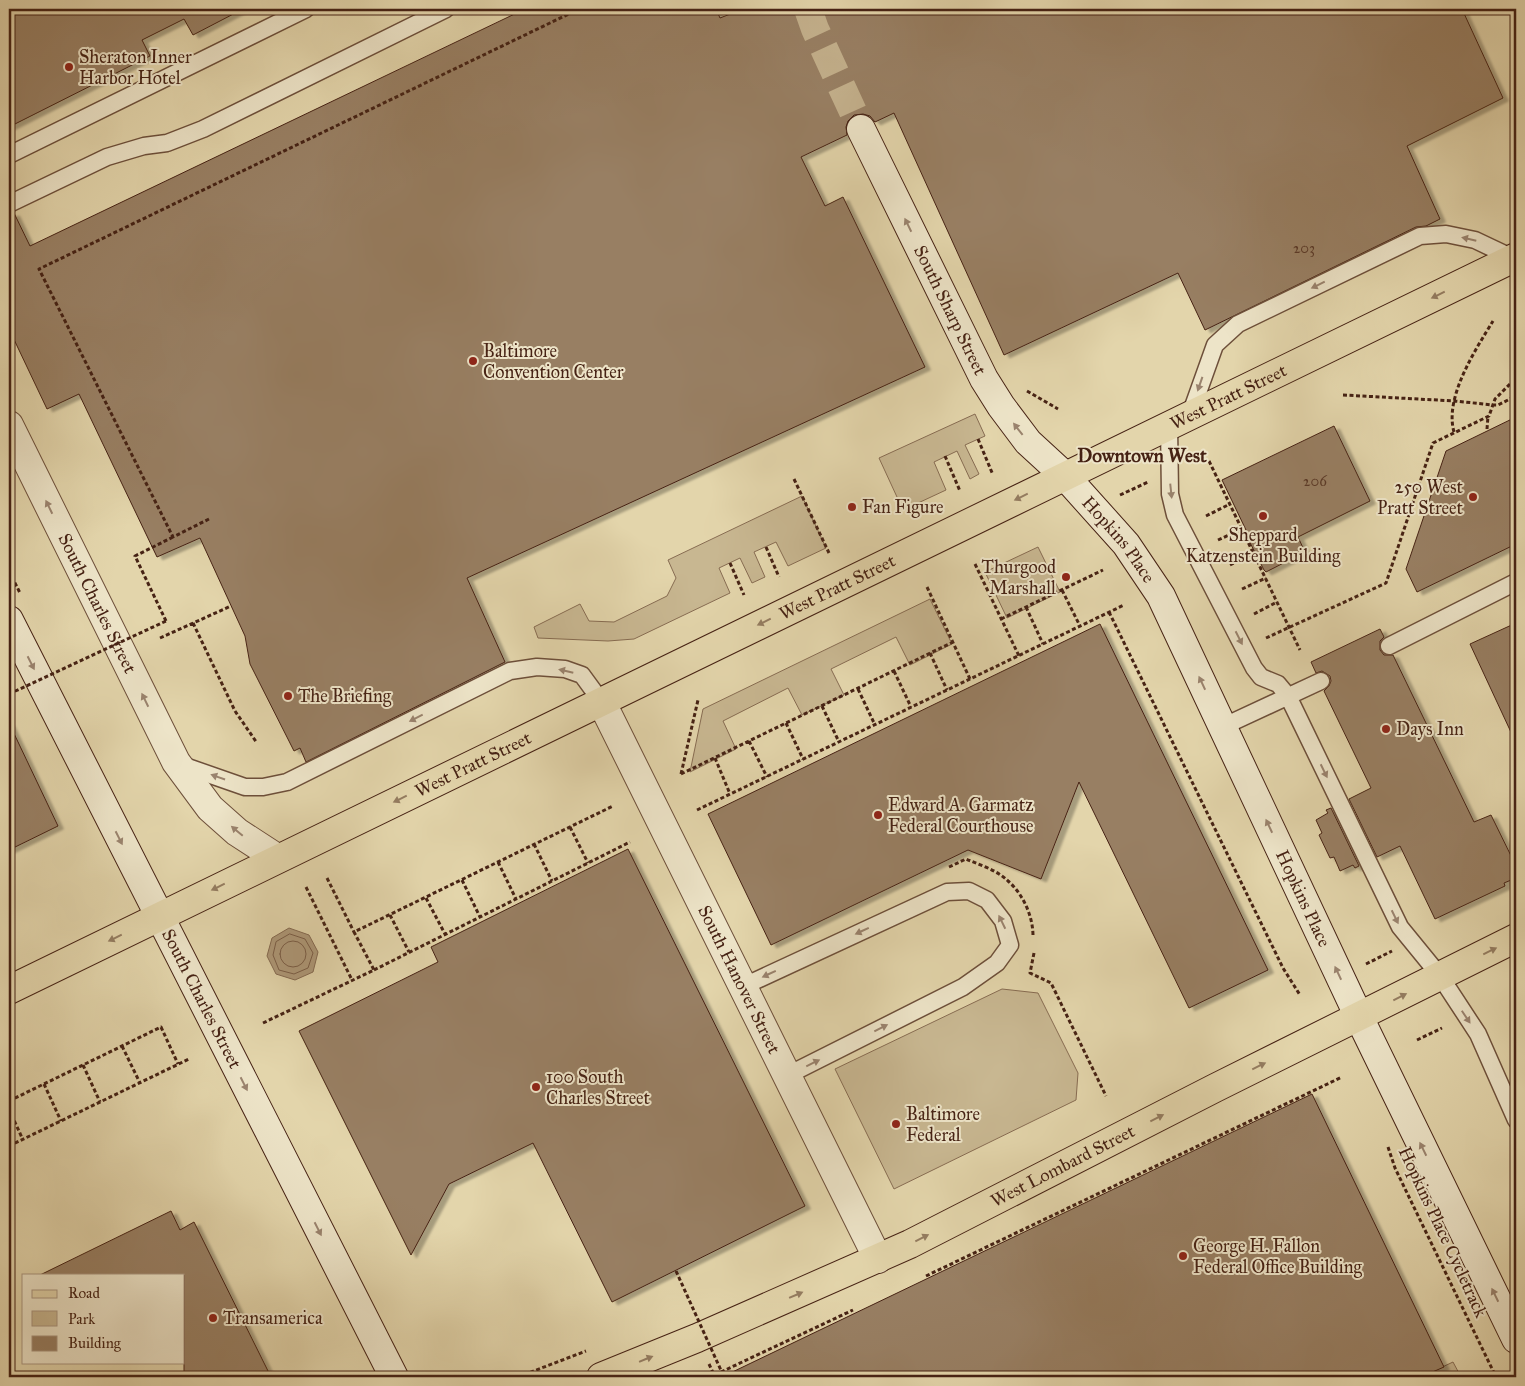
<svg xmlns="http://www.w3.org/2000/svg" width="1525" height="1386" font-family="'IM FELL Great Primer',serif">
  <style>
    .green { fill: #c8b791; stroke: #876c52 }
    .water { fill: #ae9878; stroke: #846950 }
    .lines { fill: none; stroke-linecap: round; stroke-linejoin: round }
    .shore { stroke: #7a5d46; stroke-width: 1 }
    .building { fill: #987f63; stroke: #462214; filter: url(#shadow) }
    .secondary-tunnel { stroke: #c4b18d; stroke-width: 28; stroke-dasharray: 28 14; stroke-linecap: butt }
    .service-casing { stroke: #6d4f3a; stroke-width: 19 }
    .minor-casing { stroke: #6d4f3a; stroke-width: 30 }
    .secondary-casing { stroke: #462214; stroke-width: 30 }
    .primary-casing { stroke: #462214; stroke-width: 30 }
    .path { stroke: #462214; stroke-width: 3; stroke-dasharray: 4 2.5; stroke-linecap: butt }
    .service { stroke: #ede4c8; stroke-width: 16 }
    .minor { stroke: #ede4c8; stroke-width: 28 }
    .secondary { stroke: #ede4c8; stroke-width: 28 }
    .primary { stroke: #e3d5ab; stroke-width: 28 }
    .path-bridge { stroke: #462214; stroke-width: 3; stroke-dasharray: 4 2.5; stroke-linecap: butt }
    .oneway { fill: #9a836e }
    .oneway2 { fill: #947c60 }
    .poi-dot { fill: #8f2418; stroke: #ede4c8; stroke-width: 2 }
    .labels { text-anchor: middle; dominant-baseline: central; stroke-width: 4; stroke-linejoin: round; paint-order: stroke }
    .number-label { font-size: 15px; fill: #5a3928 }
    .poi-label { font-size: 18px; fill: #462214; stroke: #ede4c8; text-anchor: start }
    .street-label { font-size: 18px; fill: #462214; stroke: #ede4c8 }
    .neighbourhood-label { font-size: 19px; font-weight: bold; fill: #462214; stroke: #ede4c8 }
  </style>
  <defs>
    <filter id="shadow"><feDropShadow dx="5.5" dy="3" stdDeviation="1" flood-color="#0004"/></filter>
  </defs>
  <rect width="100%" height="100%" fill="#e3d5ab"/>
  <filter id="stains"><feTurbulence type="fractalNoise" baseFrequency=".004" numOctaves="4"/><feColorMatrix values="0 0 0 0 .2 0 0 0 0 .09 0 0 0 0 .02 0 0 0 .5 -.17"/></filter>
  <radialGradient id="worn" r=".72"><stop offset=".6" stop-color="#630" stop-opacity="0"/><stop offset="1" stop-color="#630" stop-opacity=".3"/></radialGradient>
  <path class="green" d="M975,414L985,436L965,445L979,474L970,479L957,451L934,462L946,490L903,510L879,458Z
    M802,496L826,548L788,566L776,542L754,552L765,577L752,583L740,558L719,568L730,593L634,639L608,641L538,638L534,627L580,604L589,621L614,622L667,596L676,578L668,560Z
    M1038,547L1060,592L1007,618L985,572Z
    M930,599L952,644L910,665L896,637L831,669L844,695L802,715L788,688L723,721L736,749L690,772L703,709Z
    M1002,989L1038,993L1078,1073L1076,1100L894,1189L835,1069Z
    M1453,1362L1461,1377H1421Z"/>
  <path class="water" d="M289,928L309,935L318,952L313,972L295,980L276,974L267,956L272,938Z"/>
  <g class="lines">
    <path class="shore" d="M290,934L305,939L313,953L308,968L294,974L279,970L273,955L276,942Z
      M280 954a13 13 0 1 1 26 0a13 13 0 1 1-26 0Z"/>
  </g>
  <path class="building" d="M9,9H243L193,35L184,19L142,40L150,56L9,127Z
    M525,9H716L720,18L743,9H1462L1503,98L1407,146L1440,219L1426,226L1416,227L1205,330L1178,273L1004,355L894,113L875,122L870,116L863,114L854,115L848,121L846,127L847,135L801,157L825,206L843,197L925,367L467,578L505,662L306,762L300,748L294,751L250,664L245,636L200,538L157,557L79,394L47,409L9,329V214L14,213L30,246Z
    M1516,417V544L1417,592L1406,569L1446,451Z
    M1334,426L1370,501L1298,537L1305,552L1266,572L1264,570L1244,531L1246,530L1222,480Z
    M1516,623V743L1470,644Z
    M1100,624L1268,970L1189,1008L1079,782L1041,879L968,850L771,945L708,814Z
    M1380,629L1384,637L1380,641V650L1384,655H1393L1474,822L1491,815L1516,866V878L1504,883L1505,886L1435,919L1400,846L1377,857L1349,799L1371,788L1324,691L1329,686L1331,681L1330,676L1322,671L1316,673L1311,662Z
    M9,723L58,826L9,850Z
    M1331,808L1359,866L1355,868L1353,865L1340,871L1334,857L1330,858L1319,835L1322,833L1316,820L1328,813L1326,810Z
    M628,849L805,1206L612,1302L533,1143L449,1184L411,1255L299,1031L438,962L431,947Z
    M1312,1094L1444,1367L1421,1377H722Z
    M171,1211L180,1230L194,1222L271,1377H184V1275H40Z"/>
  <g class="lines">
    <path class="secondary-tunnel" d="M808,9L815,29L861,129"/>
    <defs>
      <path id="service" d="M9,155L306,9
        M9,204L107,157L144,146L167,143L203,129L446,9
        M1190,415L1215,345L1238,324L1420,236L1446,234L1475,240L1513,258
        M1169,425L1170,494L1175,515L1254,668L1261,677L1278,684L1288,696L1400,927L1440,976L1478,1034L1516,1120
        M1389,646L1516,582
        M1222,727L1321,681
        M179,764L245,787H263L287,782L510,671L537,667L565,669L582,675L601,701
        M744,986L947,892L969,891L987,900L1003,921L1010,945L997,963L963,987L788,1075"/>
      <g id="minor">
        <path id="s1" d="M9,425L176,762L210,808L237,832L277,858"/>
        <path id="s2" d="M601,701L878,1259"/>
      </g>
      <g id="secondary">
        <path id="s3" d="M861,129L984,379L1001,406L1028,442L1065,476L1126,544L1161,596L1359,1017L1516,1339"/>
        <path id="s4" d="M9,620L394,1377"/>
      </g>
      <g id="primary">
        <path id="s5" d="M9,990L1516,257"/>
        <path id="s6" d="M601,1377L697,1338L910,1244L1215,1088L1516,938"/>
      </g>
    </defs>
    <use href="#service" class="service-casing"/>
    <use href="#minor" class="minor-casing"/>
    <use href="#secondary" class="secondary-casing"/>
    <use href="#primary" class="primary-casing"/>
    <path class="path" d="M1516,344L1514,362L1516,377
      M1027,391L1058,409
      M1343,395L1455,401L1493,405H1498L1516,396
      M1487,429L1488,416
      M1454,432C1444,397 1476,349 1493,321
      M978,439L993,475
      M945,456L960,491
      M1209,461L1300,650
      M794,479L829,553
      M1120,495L1148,482
      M1206,516L1230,504
      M209,519L173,537L39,269L579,9
      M1218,540L1242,529
      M766,547L779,577
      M730,563L744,595
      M975,564L1019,656
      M1230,565L1254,553
      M9,571L20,593
      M927,587L970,679
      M1242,589L1266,578
      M1062,590L1080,626
      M1026,607L1043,644
      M1109,612L1283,968L1300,995
      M1254,614L1277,602
      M1001,619L1103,570
      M166,621L135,556L173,537
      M193,623L235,711L257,743
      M160,638L231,606
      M1266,638L1386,583L1433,443L1489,416L1495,399L1516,378
      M930,653L947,690
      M894,671L911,707
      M858,689L875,725
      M822,706L839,742
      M786,723L803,759
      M749,741L767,777
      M715,758L730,794
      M681,774L953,642
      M681,774L698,700
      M697,810L1124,605
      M570,827L588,863
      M534,844L552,881
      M498,862L516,899
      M949,867L966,859C980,865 997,870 1008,881C1023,894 1033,916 1033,936
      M327,878L354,932
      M462,880L480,917
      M306,887L352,980
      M426,898L445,934
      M390,915L409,952
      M1034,953L1030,973L1051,983L1106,1096
      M1366,964L1392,951
      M374,970L630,842
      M263,1023L374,970L354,932L613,806
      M1417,1040L1442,1028
      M122,1046L140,1083
      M83,1065L100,1102
      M44,1084L61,1121
      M9,1101L161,1027L178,1064
      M9,1109L23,1140
      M9,1146L189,1059
      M1388,1147L1395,1168L1496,1377
      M926,1276L1342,1077
      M709,1364L715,1377
      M721,1372L853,1310
      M518,1377L586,1351"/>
    <use href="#service" class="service"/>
    <use href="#minor" class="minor"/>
    <use href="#secondary" class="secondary"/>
    <use href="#primary" class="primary"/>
    <path class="path-bridge" d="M9,694L166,621
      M676,1271L724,1377"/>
  </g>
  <defs><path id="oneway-solid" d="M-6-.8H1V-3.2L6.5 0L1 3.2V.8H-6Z" transform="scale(1.25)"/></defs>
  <g class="oneway">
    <use href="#oneway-solid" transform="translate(908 225) rotate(-116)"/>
    <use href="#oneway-solid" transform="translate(1469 239) rotate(-167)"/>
    <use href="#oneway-solid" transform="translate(1318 285) rotate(154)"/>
    <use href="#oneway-solid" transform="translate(1200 384) rotate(109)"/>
    <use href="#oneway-solid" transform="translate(1018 429) rotate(-128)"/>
    <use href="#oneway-solid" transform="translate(1171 491) rotate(84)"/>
    <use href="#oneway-solid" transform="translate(49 507) rotate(-116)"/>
    <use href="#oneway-solid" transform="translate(1239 638) rotate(63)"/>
    <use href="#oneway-solid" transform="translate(31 663) rotate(63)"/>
    <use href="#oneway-solid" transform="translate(566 671) rotate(-167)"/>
    <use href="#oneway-solid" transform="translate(1202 683) rotate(-115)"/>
    <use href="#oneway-solid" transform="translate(145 700) rotate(-116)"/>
    <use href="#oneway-solid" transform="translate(416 718) rotate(153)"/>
    <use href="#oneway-solid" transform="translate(1324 771) rotate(64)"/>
    <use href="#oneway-solid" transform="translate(218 777) rotate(-161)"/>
    <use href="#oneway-solid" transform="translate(1269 826) rotate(-115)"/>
    <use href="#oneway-solid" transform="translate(237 831) rotate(-140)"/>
    <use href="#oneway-solid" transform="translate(119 838) rotate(63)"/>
    <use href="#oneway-solid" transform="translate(1395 917) rotate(64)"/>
    <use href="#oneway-solid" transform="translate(1002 922) rotate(-116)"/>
    <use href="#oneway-solid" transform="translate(862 931) rotate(155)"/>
    <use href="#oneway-solid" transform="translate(1338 973) rotate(-115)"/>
    <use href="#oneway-solid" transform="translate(769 974) rotate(155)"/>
    <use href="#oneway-solid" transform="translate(1466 1017) rotate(56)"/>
    <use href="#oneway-solid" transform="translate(881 1028) rotate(-27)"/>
    <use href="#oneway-solid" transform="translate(813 1063) rotate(-26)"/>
    <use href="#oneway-solid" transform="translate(244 1084) rotate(63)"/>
    <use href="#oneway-solid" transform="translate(1423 1149) rotate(-116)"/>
    <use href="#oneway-solid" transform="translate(318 1229) rotate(63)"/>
    <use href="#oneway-solid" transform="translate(1495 1295) rotate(-116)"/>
  </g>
  <g class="oneway2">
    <use href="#oneway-solid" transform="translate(1438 295) rotate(154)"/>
    <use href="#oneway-solid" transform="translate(1021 497) rotate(154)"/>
    <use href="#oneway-solid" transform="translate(764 622) rotate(154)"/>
    <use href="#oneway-solid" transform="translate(400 799) rotate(154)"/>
    <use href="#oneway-solid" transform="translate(218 887) rotate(154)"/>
    <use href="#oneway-solid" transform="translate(115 938) rotate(154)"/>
    <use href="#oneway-solid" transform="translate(1490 951) rotate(-26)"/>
    <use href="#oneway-solid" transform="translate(1400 997) rotate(-27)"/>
    <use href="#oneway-solid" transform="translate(1259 1066) rotate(-26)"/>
    <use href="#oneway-solid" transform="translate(1157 1118) rotate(-27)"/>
    <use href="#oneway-solid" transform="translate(922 1238) rotate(-27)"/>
    <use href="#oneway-solid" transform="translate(796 1295) rotate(-23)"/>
    <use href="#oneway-solid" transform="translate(646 1359) rotate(-22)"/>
  </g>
  <g class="poi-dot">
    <circle cx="69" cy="67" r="5"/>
    <circle cx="473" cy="361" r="5"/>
    <circle cx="1473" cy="497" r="5"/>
    <circle cx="852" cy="507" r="5"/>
    <circle cx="1263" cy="516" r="5"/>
    <circle cx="1066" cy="577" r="5"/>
    <circle cx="288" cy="696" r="5"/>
    <circle cx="1386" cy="729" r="5"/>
    <circle cx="878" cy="815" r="5"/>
    <circle cx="536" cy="1087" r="5"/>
    <circle cx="896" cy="1124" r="5"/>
    <circle cx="1183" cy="1256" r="5"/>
    <circle cx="213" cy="1318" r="5"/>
  </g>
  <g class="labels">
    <g class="number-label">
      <text x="1304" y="248">203</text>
      <text x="1315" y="481">206</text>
    </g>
    <g class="poi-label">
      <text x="79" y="57">Sheraton Inner<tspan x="79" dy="21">Harbor Hotel</tspan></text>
      <text x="483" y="351">Baltimore<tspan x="483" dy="21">Convention Center</tspan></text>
      <text x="1463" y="487" text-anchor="end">250 West<tspan x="1463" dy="21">Pratt Street</tspan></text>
      <text x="862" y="507">Fan Figure</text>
      <text x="1263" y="535" text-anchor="middle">Sheppard<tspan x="1263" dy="21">Katzenstein Building</tspan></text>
      <text x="1056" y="567" text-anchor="end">Thurgood<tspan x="1056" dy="21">Marshall</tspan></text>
      <text x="298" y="696">The Briefing</text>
      <text x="1396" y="729">Days Inn</text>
      <text x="888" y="805">Edward A. Garmatz<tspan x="888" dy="21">Federal Courthouse</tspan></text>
      <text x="546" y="1077">100 South<tspan x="546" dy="21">Charles Street</tspan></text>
      <text x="906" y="1114">Baltimore<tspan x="906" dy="21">Federal</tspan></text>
      <text x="1193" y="1246">George H. Fallon<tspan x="1193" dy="21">Federal Office Building</tspan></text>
      <text x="223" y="1318">Transamerica</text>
    </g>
    <g class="street-label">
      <text stroke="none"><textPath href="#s3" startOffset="202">South Sharp Street</textPath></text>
      <text stroke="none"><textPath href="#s5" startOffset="1356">West Pratt Street</textPath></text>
      <text stroke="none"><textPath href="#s3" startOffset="489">Hopkins Place</textPath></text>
      <text stroke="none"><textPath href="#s5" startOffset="921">West Pratt Street</textPath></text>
      <text stroke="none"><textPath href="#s1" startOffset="199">South Charles Street</textPath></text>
      <text stroke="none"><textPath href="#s5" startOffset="516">West Pratt Street</textPath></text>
      <text stroke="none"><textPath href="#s3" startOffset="894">Hopkins Place</textPath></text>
      <text stroke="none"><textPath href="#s2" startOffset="311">South Hanover Street</textPath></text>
      <text stroke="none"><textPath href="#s4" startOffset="425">South Charles Street</textPath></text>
      <text stroke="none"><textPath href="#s6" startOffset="508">West Lombard Street</textPath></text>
      <text transform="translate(1443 1232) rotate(65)">Hopkins Place Cycletrack</text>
    </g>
    <g class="neighbourhood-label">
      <text x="1142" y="455">Downtown West</text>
    </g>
  </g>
  <rect width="1525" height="1386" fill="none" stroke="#e3d5ab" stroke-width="30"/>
  <rect x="10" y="10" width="1505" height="1366" fill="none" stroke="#462214" stroke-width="2.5"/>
  <rect x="15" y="15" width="1495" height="1356" fill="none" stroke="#462214"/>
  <rect x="22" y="1274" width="162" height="90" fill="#ede4c8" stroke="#aa9680"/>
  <rect x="32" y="1290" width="25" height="8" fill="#e3d5ab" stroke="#aa9680"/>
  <text x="68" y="1298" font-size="15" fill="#462214">Road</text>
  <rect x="32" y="1311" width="25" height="15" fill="#c8b791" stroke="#aa9680"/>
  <text x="68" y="1324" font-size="15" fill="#462214">Park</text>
  <rect x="32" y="1336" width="25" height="15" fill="#987f63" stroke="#aa9680"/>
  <text x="68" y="1348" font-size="15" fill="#462214">Building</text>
  <rect width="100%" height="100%" filter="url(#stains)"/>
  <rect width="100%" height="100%" fill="url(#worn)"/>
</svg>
